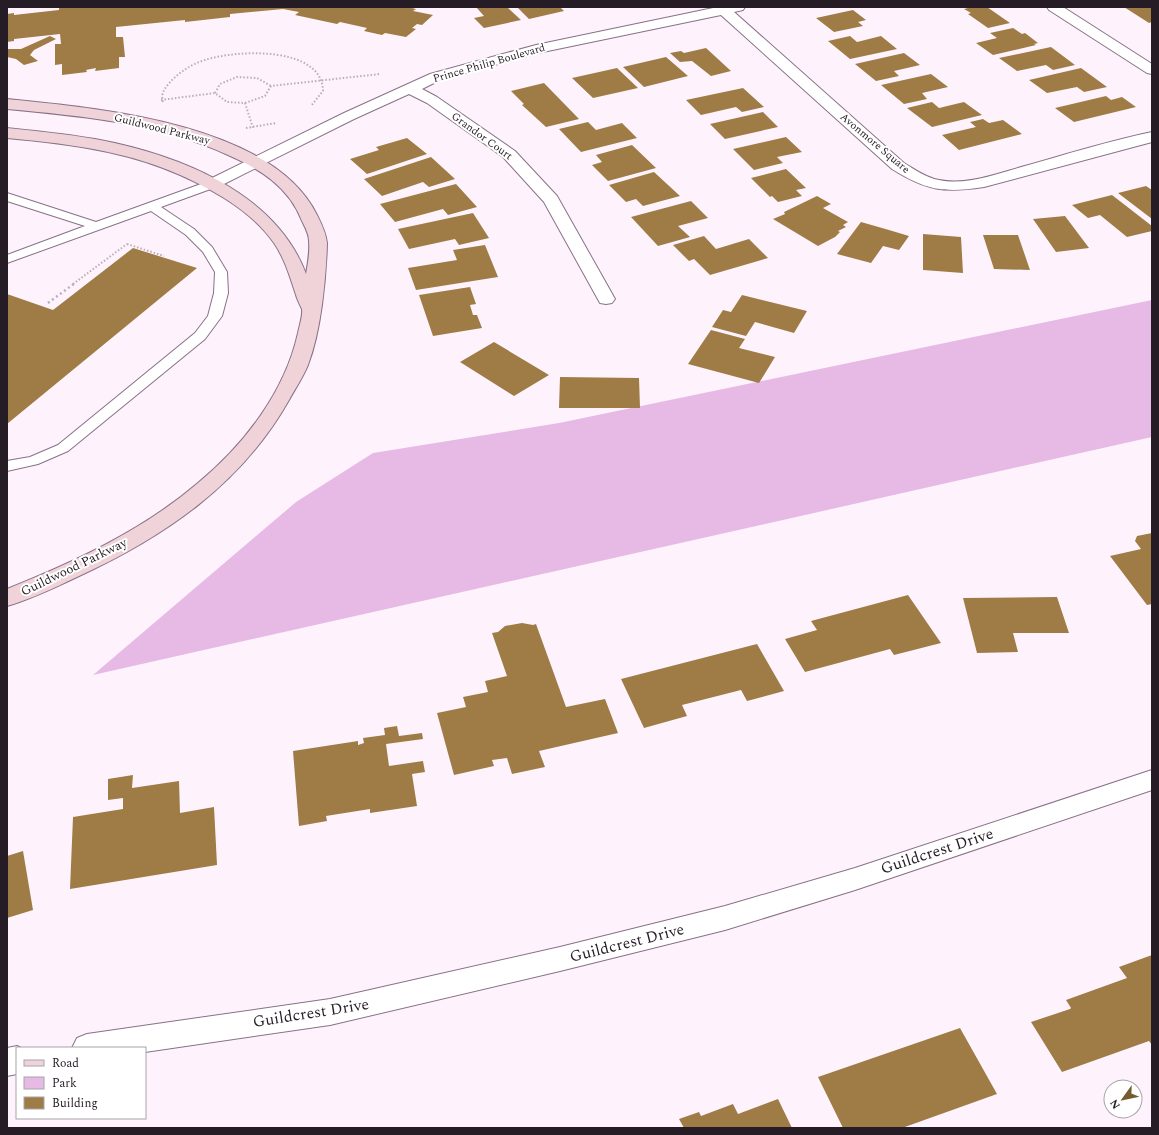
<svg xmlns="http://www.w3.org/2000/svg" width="1159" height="1135" font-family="Spectral,serif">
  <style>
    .green { fill: #e7bae5 }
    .building { fill: #9f7c45 }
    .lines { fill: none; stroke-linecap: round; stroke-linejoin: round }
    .lane-casing { stroke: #887187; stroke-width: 2 }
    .street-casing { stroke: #887187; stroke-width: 2 }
    .secondary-casing { stroke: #887187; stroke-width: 2 }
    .path-far1 { stroke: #b9aeb8; stroke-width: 2; stroke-dasharray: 1.5 2; stroke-linecap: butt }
    .path { stroke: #b9aeb8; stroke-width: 2.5; stroke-dasharray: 2 3; stroke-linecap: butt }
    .lane { fill: #fff; fill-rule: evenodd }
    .street { fill: #fff; fill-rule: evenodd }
    .secondary { fill: #f0d3d8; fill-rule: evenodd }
    .labels { text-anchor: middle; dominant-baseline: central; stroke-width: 4; stroke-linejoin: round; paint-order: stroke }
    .far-street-label { font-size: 11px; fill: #251c25; stroke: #fff }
    .street-label { font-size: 13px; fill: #251c25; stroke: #fff }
    .near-street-label { font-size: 16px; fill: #251c25; stroke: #fff }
  </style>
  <rect width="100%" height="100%" fill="#fef3fd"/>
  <path class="green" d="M1152,300V437L93,675L296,502L373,453L559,423Z"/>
  <path class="building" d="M59,7H408L416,9L413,11L433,15L422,25L417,24L412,28L416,29L406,37L385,33L382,35L364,31L367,28L340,22L337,24L295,15L299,12L283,9L230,14V17L185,22V20L116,27V37H123L125,57H119V68L95,71L96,68L86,70L87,72L62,75V64L55,65V44H61L60,34L14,39V41L7,42V14L14,13V15L59,10Z
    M476,7H507L521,20L484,28L474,18L484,16Z
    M517,7H560L564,11L529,19Z
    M972,7H987L1010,23L988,28L968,14L971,13L964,9Z
    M1124,7H1152V22L1149,23Z
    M853,10L866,20L858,22L863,26L834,32L816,18Z
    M1013,28L1022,34L1025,33L1038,43L1034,44L1036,45L993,55L976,43L997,38L990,33Z
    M50,36L56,39L34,50L30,55L38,61L24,65L16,59L7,57V49H21Z
    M850,36L857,42L881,36L897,49L850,59L828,41Z
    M1051,47L1075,65L1053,70L1046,65L1017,71L999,58Z
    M706,48L731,71L711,76L692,61L680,62L670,53L681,51L684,53Z
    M904,53L920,65L894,71L899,76L876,81L855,64Z
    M666,57L688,76L644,87L623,67Z
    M617,68L638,88L593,98L572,78Z
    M1081,68L1107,87L1084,92L1077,87L1047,93L1029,80Z
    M931,74L948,87L922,93L927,99L904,104L881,85Z
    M544,83L579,119L546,127L522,105L524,104L511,91Z
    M743,88L764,107L742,112L736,107L701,115L686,100Z
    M1106,96L1111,100L1122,97L1136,107L1074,122L1055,108Z
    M932,102L939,108L964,102L982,115L932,127L907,108Z
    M763,112L778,127L725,139L710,124Z
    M983,119L989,123L1003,120L1022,134L959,150L942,135L976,127L970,122Z
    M588,122L596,130L622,123L637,138L581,152L559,129Z
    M786,137L802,152L777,157L783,163L754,170L733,149Z
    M407,138L427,154L367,174L350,159L379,150L376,147Z
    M632,145L656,168L608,181L592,165L602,162L596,155Z
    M431,157L455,179L429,187L423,182L382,196L364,179Z
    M786,169L806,188L796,190L802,196L778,202L772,196L770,197L751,178Z
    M654,172L680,196L643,206L636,199L626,202L609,185Z
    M456,184L477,207L448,215L443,209L395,222L380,204Z
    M1146,186L1152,190V219L1118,193Z
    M1112,195L1152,226V231L1127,237L1100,215L1088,218L1072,205Z
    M817,196L831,204L823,208L848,222L843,225L846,227L838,231L840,232L835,237L818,246L773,219L785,214L784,212Z
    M691,201L708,218L678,226L690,237L658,246L631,217Z
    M473,213L489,238L459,245L455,239L409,249L398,229Z
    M1065,216L1089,248L1056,252L1033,219Z
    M861,222L889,230L909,236L899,250L883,246L871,263L837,254Z
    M923,234L961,237L963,273L923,270Z
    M983,235H1018L1030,270L994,269Z
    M704,236L716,249L749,239L768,258L710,275L694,259L689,261L673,245Z
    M485,245L498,277L416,290L408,268L457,260L453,250Z
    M133,248L197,268L7,424V294L53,310Z
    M470,287L476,304L470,305L473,315H477L482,328L433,336L419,295Z
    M742,295L807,311L794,333L755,322L746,336L712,327L723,310L731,312Z
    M711,330L745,339L739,348L775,357L759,383L688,364Z
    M494,342L549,375L514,396L460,362Z
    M560,377L639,378L640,408H559Z
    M1152,533V604L1147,605L1110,556L1141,549L1135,541L1137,536Z
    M908,595L941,643L894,655L890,649L805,672L785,639L817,630L811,621Z
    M1057,597L1069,633H1013L1018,652L977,653L963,598Z
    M522,623L533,625L536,624L566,707L605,699L618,733L539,751L545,767L512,774L507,758L492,760L494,766L454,775L437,713L466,707L463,697L488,692L485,681L507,676L492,633L498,632L505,626Z
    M757,644L784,691L747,701L741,690L682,705L687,716L644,728L621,679Z
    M397,726L399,736L422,733L423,739L386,744L389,766L423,761L425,772L412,774L417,806L370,813V809L326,816L327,821L299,826L293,751L358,741V745L364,743L363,738L385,735L384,728Z
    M133,775L132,788L179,781L180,813L214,807L217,865L70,889L73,817L123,809V798L108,800V779Z
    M23,851L33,910L7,918V856Z
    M1152,955V1045L1149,1041L1062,1072L1031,1022L1070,1009L1071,1008L1066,1000L1127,978L1119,967Z
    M960,1028L997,1094L902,1128H843L818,1077Z
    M778,1099L792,1128H684L679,1119L699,1112L701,1116L733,1104L738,1114Z"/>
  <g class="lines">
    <defs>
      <path id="lane" d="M212,180L216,181L218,184L216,187L161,207L194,229L212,247L227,272L228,293L222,316L205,339L68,451L38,464L7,471V461L30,457L58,445L195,333L208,316L214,293L215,272L203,252L186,235L151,211L7,263V255L85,226L7,201V193L96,222Z"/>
      <path id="street" d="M718,7H745L743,10L734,12L904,163C914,169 926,178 939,180C967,186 999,173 1025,166C1067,154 1109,141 1152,132V142L984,187C944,193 927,191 892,169L721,15L538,53L440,80L422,89L437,97L515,151L557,196L615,299L612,303L606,304L600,303L544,202L503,157L427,103L409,94L354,119L218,187L212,189L206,187L204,184L206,181L344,113L430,74L536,45Z
        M1047,7H1063L1152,64V74L1147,73L1049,10Z
        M1152,770V790L855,890L725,930L560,971L330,1025L145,1052V1048H72L77,1038L87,1034L330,999L560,947L725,906L855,868Z
        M17,1046L21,1048H17V1074L7,1076V1048Z"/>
      <path id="secondary" d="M7,99C97,108 272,123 317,215C321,223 326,233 327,243C326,279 321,331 308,365C303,377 295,389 289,400C241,485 164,537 77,577C54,588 31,599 7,606V589C74,562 142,531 198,483C244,445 285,392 298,333C299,327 303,316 302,309C300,305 297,299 296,295C290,277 285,259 274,243C250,208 202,183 163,168C113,149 60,143 7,138V128C36,131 66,134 95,139C176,154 275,191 306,274C308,263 310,252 309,241C309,234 305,227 302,221C289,187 260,169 228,155C158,123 83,116 7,109Z"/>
    </defs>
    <use href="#lane" class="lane-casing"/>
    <use href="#street" class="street-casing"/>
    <use href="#secondary" class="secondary-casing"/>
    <path class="path-far1" d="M215,93L220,84L237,77L257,78L271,86
      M161,100L215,93L227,102L245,103L265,96L271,86L380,74
      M163,102C160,93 166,87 171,81C181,71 192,64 205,60C235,50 322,45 323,91L311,106
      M245,103L253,128
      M246,128L276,123
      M127,244L164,256
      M73,284L127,244"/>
    <path class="path" d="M48,303L75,283"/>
    <use href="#lane" class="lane"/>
    <use href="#street" class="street"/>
    <use href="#secondary" class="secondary"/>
  </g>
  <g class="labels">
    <g class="far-street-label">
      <text transform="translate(489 63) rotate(-16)">Prince Philip Boulevard</text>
      <text transform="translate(162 129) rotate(14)">Guildwood Parkway</text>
      <text transform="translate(482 136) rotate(36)">Grandor Court</text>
      <text transform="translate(875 143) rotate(40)">Avonmore Square</text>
    </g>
    <g class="street-label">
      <text transform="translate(74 567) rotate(-26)">Guildwood Parkway</text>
    </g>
    <g class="near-street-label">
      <text transform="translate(937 851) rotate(-18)">Guildcrest Drive</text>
      <text transform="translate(627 943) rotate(-14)">Guildcrest Drive</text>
      <text transform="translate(311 1013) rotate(-9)">Guildcrest Drive</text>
    </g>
  </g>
  <rect width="1159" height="1135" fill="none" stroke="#251c25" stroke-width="16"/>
  <rect x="16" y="1047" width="130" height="72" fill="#ffffff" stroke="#a8a4a8"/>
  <rect x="24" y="1060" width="20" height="6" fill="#f0d3d8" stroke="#a8a4a8"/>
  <text x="52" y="1067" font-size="12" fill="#251c25">Road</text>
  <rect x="24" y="1077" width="20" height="12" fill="#e7bae5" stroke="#a8a4a8"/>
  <text x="52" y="1087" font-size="12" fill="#251c25">Park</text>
  <rect x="24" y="1097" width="20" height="12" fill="#9f7c45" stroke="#a8a4a8"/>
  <text x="52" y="1107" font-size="12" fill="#251c25">Building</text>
  <g transform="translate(1123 1099) rotate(237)"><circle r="19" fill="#ffffff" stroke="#a8a4a8"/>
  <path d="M0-3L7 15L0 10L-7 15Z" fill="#745c2c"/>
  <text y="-6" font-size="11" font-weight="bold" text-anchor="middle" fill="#251c25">N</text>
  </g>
</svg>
